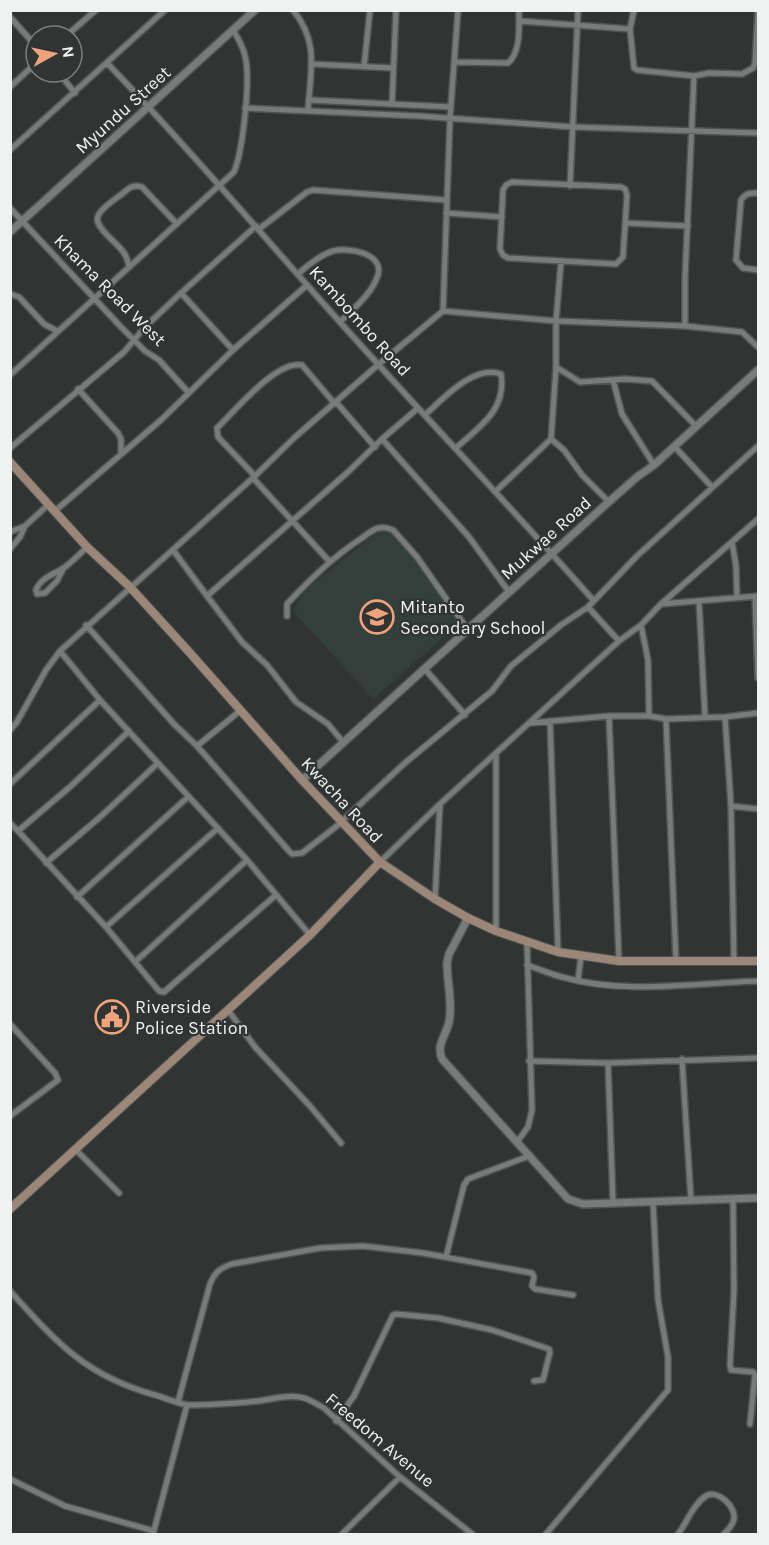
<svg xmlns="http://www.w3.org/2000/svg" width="769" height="1545" font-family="Karla,sans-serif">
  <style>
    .built { fill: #333f3b }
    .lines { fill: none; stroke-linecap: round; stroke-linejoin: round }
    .minor-casing { stroke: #505453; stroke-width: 8 }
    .tertiary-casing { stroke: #505453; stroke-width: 10 }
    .secondary-casing { stroke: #505453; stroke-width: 10 }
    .minor { stroke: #777c7a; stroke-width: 5 }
    .tertiary { stroke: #777c7a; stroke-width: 7 }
    .secondary { stroke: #9c8677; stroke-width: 8 }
    .labels { text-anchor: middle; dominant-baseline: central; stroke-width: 4.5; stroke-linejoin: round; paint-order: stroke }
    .street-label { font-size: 18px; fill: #eff2f1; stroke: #303533 }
    .poi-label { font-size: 18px; fill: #eff2f1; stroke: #303533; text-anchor: start }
  </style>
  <rect width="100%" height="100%" fill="#303533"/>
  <path class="built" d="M379,531L390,532L397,537L460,622L373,699L293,611L306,589Z"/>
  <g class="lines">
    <defs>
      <path id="minor" d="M293,10C320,43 310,72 308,111
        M634,10L630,29L634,68L637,70L694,76L709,73L742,74L753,68L755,63L758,10
        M10,17L36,46
        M519,21L630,29
        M66,36L96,10
        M454,62L508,63C521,52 519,27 519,10
        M108,64C188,147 262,235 339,321C423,415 510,506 594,601
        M311,64L393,68
        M364,67L370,10
        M58,72L75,93
        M10,87L36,63
        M309,100L451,107
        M392,104L396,10
        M245,108L419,116L573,127L758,133
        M10,150L165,10
        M512,182L621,187L625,189L627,195L623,257L616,264L508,258L503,255L500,249L503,190L506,185Z
        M570,186L578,10
        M758,193C750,193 746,193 741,200L736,260L743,268L758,270
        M10,208L121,327L145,351L159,360L189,393
        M446,213L502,217
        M625,223L688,226
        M259,229L307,192L313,190L446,200
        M129,266C128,262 127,257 124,253C119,244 93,227 98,216C101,208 115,199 122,194C129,188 133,184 142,187L177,224
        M298,274C308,265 320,255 333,251C348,247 384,253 378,275C372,294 353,309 340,322
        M181,293L233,350
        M10,294L19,297L44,324L57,331
        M443,311L450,118L458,10
        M685,326V278L694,76
        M556,367L580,382L625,379L652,381L696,426
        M10,375L234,172C243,150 251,78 245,56C243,46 238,38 233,30
        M613,380L622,414L654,465
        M78,389L118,433L121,439V454
        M336,402L375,447
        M417,409L382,439L469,537L509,592
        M425,415C443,399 474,364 501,374C507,410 479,427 456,448
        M551,439L564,450L582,475L609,502
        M674,446L712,487
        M10,448L124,352L145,327L181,293L256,226
        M255,476L218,437L217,428C235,411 276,360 302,365L335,404
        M253,478L330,562
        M495,492L551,439L556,367V321L561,262
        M55,511L161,420L233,350L307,285
        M10,532L25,526L49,504
        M732,542L736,566L737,598
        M10,549L20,537L25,526
        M173,550L207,596L348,472L382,439
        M63,569L57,581L45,593L37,594L36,590C41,577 55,574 65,567C73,561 80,554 87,547
        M207,596L242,642L267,665L296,702L328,724L343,742
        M755,597L758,678
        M699,601L705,717
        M661,604L758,596
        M588,607L619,641
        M287,616V604C310,579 334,556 362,538C367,534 373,529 379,528C383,527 388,528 393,530L417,557L468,630
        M86,625L174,724L197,746L289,851L292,854L302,853L342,822
        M641,625L648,660L649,716
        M60,651L100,700L247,860L310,935
        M424,668L465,715
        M609,716L619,961
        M725,717L731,806L734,962
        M666,719L676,962
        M550,721L558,952
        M531,723L609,716H649L666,719L725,717L758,713
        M10,730L17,722L46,670L60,651L255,476L294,438L379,364L443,311L556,321L685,326L742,332L758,347
        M129,731L71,786L18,831L106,927L159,991L164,992L276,895
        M197,746L241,710
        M496,754V931
        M10,784L100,700
        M731,806L758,809
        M341,822L406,762L492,691L511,666L561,625L588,607L637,556L758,446
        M10,823L18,831
        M380,862L440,804L619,641L641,625L661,604L758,519
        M46,863L99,818L157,764
        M77,897L188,797
        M435,899L440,804
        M106,927L218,828
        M135,962L247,860
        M527,965C539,969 550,974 562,977C625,995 694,983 758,981
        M578,981L581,956
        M228,1010L255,1047L310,1106L341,1143
        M10,1024L55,1073L58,1080L10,1116
        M682,1059L691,1200
        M529,1061L608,1063L758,1058
        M608,1063L613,1202
        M517,1142L528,1127L532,1110L527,943
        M76,1150L119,1193
        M733,1199L734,1290L730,1365L731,1370L753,1372L755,1375L750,1424
        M446,1257L464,1185L468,1179L529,1156
        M10,1291C57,1343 86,1376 155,1395C166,1398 180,1405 190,1405C213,1405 236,1403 258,1401C273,1399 289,1394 304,1398C311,1400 318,1405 324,1408L400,1477L472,1534
        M178,1402L210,1284C215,1272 220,1268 232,1264L320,1248L363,1246L423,1253L532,1273L534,1277L532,1286L535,1289L573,1295
        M336,1421L354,1396L393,1315L396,1314L438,1318L492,1330L549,1349L550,1352L543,1380L534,1381
        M10,1479L65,1506L154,1531
        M153,1534L187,1405
        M342,1534L400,1477
        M546,1534L668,1390V1357L658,1300L653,1202
        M678,1534C687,1523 693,1504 706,1496C717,1489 736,1506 734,1519C733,1524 728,1530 724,1534"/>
      <path id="tertiary" d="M10,232L255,10
        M302,780L603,507L637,477L654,465L758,370
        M468,918L449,954L447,963C447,982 453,1004 449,1022C446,1036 436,1044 442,1059L568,1199L583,1204L758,1198"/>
      <path id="secondary" d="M10,462L87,547L130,587L190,653L302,780L380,862L435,899L468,918L496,931L558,952L619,961H758
        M10,1209L310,935L380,862"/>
    </defs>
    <use href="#minor" class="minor-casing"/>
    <use href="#tertiary" class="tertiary-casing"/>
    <use href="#secondary" class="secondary-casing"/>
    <use href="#minor" class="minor"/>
    <use href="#tertiary" class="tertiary"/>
    <use href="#secondary" class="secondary"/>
  </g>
  <defs>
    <symbol id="school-ring" viewBox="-11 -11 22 22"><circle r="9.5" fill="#303533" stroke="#f0a27a" stroke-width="1.5"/><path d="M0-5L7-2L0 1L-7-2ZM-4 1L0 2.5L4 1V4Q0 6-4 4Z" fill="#f0a27a"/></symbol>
    <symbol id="civic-ring" viewBox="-11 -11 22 22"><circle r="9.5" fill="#303533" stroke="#f0a27a" stroke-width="1.5"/><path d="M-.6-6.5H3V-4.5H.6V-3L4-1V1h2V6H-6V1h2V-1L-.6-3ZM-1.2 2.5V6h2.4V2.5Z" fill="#f0a27a"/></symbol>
  </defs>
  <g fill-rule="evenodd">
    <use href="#school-ring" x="358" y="598" width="38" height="38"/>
    <use href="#civic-ring" x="93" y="998" width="38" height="38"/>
  </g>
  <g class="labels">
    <g class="street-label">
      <text transform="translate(123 110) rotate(-42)">Myundu Street</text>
      <text transform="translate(110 290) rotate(45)">Khama Road West</text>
      <text transform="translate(360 321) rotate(48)">Kambombo Road</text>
      <text transform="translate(546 538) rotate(-42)">Mukwae Road</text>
      <text transform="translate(342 800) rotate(47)">Kwacha Road</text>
      <text transform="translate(380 1440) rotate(40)">Freedom Avenue</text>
    </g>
    <g class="poi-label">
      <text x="400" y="607">Mitanto<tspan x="400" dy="21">Secondary School</tspan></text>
      <text x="135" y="1007">Riverside<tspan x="135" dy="21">Police Station</tspan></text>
    </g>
  </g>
  <rect width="769" height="1545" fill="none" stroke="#eff2f1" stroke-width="24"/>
  <g transform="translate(54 54) rotate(82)"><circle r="28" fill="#303533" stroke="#7c817f" stroke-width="1.5"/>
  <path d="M0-4.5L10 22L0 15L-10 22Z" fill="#f0a27a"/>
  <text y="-9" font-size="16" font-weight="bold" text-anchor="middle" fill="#eff2f1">N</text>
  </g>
</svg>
